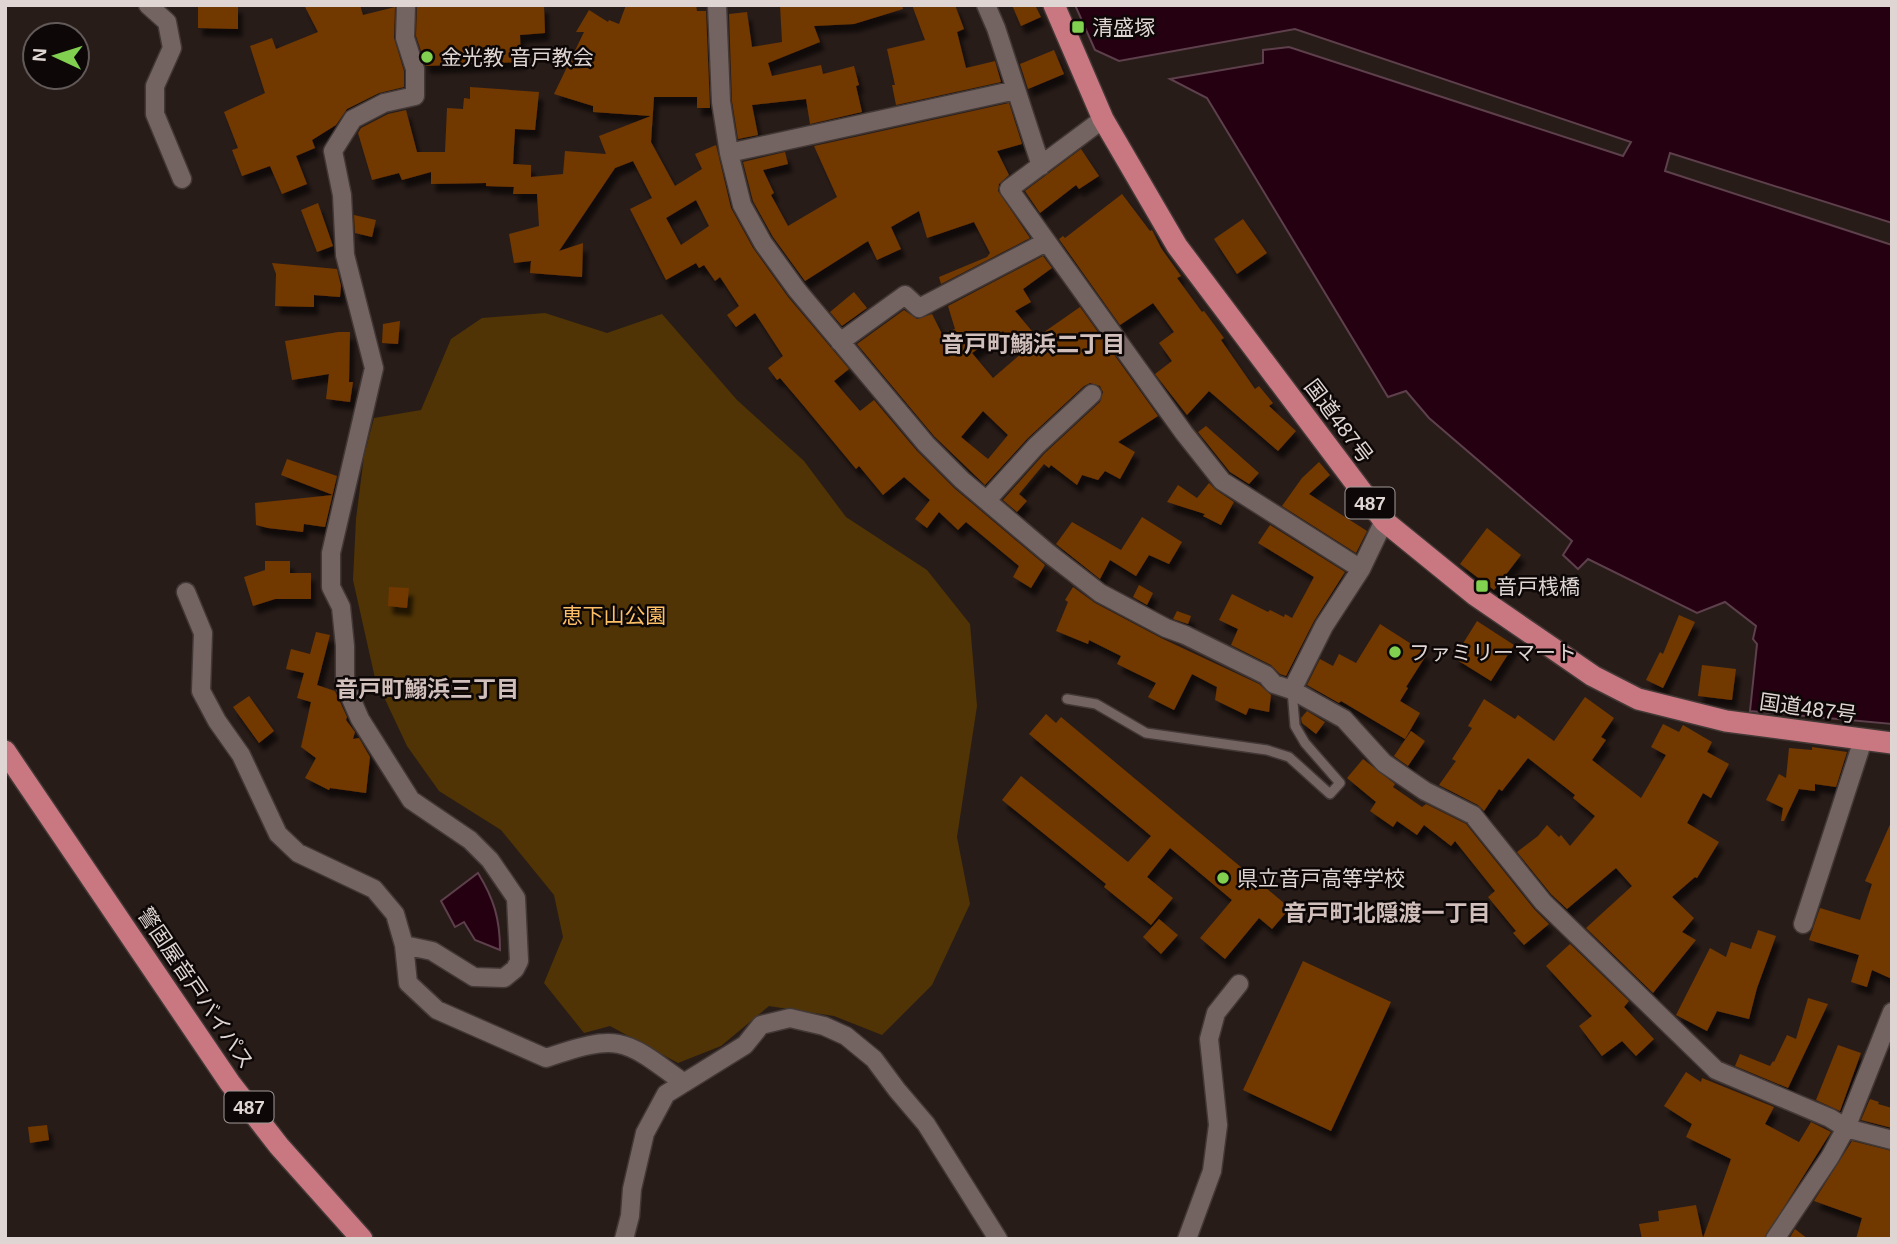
<svg xmlns="http://www.w3.org/2000/svg" width="1897" height="1244" font-family="Helvetica,'Noto Sans JP',sans-serif">
  <style>
    .green { fill: #503405 }
    .water { fill: #250011; stroke: #5d404c; stroke-width: 2 }
    .building { fill: #713806; fill-rule: evenodd; filter: url(#shadow) }
    .lines { fill: none; stroke-linecap: round; stroke-linejoin: round }
    .lane-casing { stroke: #423836; stroke-width: 12 }
    .street-casing { stroke: #423836; stroke-width: 21 }
    .highway-casing { stroke: #423836; stroke-width: 24 }
    .lane { stroke: #746461; stroke-width: 9 }
    .street { stroke: #746461; stroke-width: 18 }
    .highway { stroke: #c97780; stroke-width: 21 }
    .poi-dot { fill: #81d050; stroke: #0d0807; stroke-width: 2.5 }
    .labels { text-anchor: middle; dominant-baseline: central; stroke-width: 5; stroke-linejoin: round; paint-order: stroke }
    .shield { fill: #0d0807; stroke: #a09896; stroke-width: 2 }
    .shield-label { font-size: 19px; font-weight: bold; fill: #dfd6d4 }
    .poi-label { font-size: 21px; fill: #dfd6d4; stroke: #0d0807; text-anchor: start }
    .street-label { font-size: 21px; fill: #dfd6d4; stroke: #0d0807 }
    .park-label { font-size: 21px; fill: #fdbf66; stroke: #0d0807 }
    .neighbourhood-label { font-size: 23px; font-weight: bold; fill: #d1bfbb; stroke: #0d0807 }
  </style>
  <defs>
    <filter id="shadow"><feDropShadow dx="4.5" dy="8" stdDeviation="2" flood-color="#0009"/></filter>
  </defs>
  <rect width="100%" height="100%" fill="#281c18"/>
  <path class="green" d="M545,313L607,333L662,314L737,400L804,461L846,517L927,570L970,624L977,706L957,837L970,904L932,985L882,1035L834,1016L769,1006L721,1046L678,1063L610,1026L584,1033L544,983L563,937L554,895L501,830L439,791L407,746L375,678L353,580L356,519L364,456L374,418L421,410L451,339L482,318Z"/>
  <path class="water" d="M1075,5H1892V223L1670,153L1665,171L1892,245V724L1750,711L1757,644L1753,639L1756,626L1725,602L1697,613L1588,559L1578,569L1563,555L1572,541L1429,418L1406,391L1388,397L1207,98L1170,79L1263,63V50L1289,47L1623,156L1631,142L1295,29L1119,61L1095,50Z
    M478,873C494,899 500,919 500,950L475,940L464,922L455,927L441,901Z"/>
  <path class="building" d="M198,5H238V29L198,28Z
    M304,5H360L363,15L395,7L394,38L404,71V87L379,93L347,109L336,125L312,140L315,148L296,156L307,184L282,194L270,166L242,176L232,150L238,148L224,112L265,93L250,46L272,38L276,49L318,32Z
    M417,5H544L545,33L520,35L521,62L426,66L416,36Z
    M626,5H696L697,11H706L710,108H697V97H654L651,142L675,186L702,169L695,154L716,145L731,208L753,248L788,297L849,369L834,381L860,411L874,400L917,451L954,488L1045,565L1031,588L1013,577L1019,566L966,522L958,530L939,512L927,528L915,519L930,500L904,477L883,495L859,466L856,469L803,405L780,378L777,380L768,368L783,356L755,313L736,327L727,315L739,306L720,277L715,281L704,265L699,268L696,263L666,280L630,209L652,198L633,161L615,168L559,251L583,243L582,277L530,273L531,261L514,263L509,234L539,226L537,194H513L514,187L486,186V183L431,184V172L402,180L399,173L372,180L358,133L361,128L388,114L406,110L417,152H445L447,108L463,109L464,98L470,99V87L539,92L535,130L515,129L513,164L531,165V177L563,174L565,151L606,154L599,136L651,116L593,112V106L554,94L584,32H576L589,10L608,22L609,20L619,24ZM696,200L709,226L681,245L666,218Z
    M780,5H902L903,9L854,24L814,26L820,42L768,63L772,76L821,65L823,74L854,66L859,85L856,86L862,112L810,124L806,99L752,105L758,135L738,139L732,101L729,14L747,12L752,47L782,42Z
    M912,5H955L964,29L957,32L966,68L995,61L1001,82L896,105L892,85H895L887,49L925,40Z
    M1012,5H1035L1041,17L1021,26Z
    M1054,50L1064,74L1028,89L1020,64Z
    M1009,103L1022,144L997,151L1009,175L999,184L998,191L1030,238L941,284L939,277L987,257L990,253L974,222L927,238L919,211L891,227L901,249L877,260L868,241L805,281L773,237L753,201L743,162L785,152L788,164L763,170L774,193L771,195L788,226L837,197L814,146Z
    M1081,149L1099,176L1079,189L1076,185L1040,213L1025,191Z
    M1122,194L1150,231L1152,230L1161,248L1181,276L1177,278L1202,312L1204,311L1224,338L1221,340L1255,389L1259,386L1273,403L1269,406L1296,431L1278,451L1209,391L1187,415L1155,374L1172,361L1159,343L1174,332L1153,303L1120,325L1059,239L1063,236L1065,238Z
    M318,203L333,246L317,252L301,210Z
    M354,215L376,220L372,237L355,233Z
    M1243,219L1267,253L1237,274L1214,239Z
    M1043,256L1052,268L1023,289L1031,302L1015,311L1037,337L1080,307L1158,416L1118,442L1135,452L1120,479L1105,471L1098,480L1082,475L1077,485L1051,465L1049,468L1044,464L1019,494L1027,501L1017,512L1003,500L1044,454L1100,402L1103,392L1100,386L1090,383L1084,386L1028,438L985,485L934,436L857,344L904,310L917,319L932,314L942,334L955,329L948,306ZM1003,331L1022,353L993,378L972,353ZM983,411L1008,435L988,459L961,437Z
    M272,263L337,269L341,286L340,297L314,295V307L275,306L276,274Z
    M854,292L867,308L842,326L830,312Z
    M400,321L398,344L382,343L383,324Z
    M338,332H350L349,382H353L350,402L326,399L329,374L292,380L285,341Z
    M1206,426L1259,473L1249,484L1230,472L1198,432Z
    M287,459L337,476L325,527L304,524L303,532L268,528L256,525L255,503L333,495L281,475Z
    M1319,462L1330,475L1309,494L1367,531L1356,553L1282,506L1302,478Z
    M1209,483L1216,490L1234,502L1221,525L1203,516L1205,514L1167,502L1178,485L1197,498Z
    M1142,517L1182,542L1169,564L1149,555L1136,576L1110,560L1100,579L1056,544L1072,522L1121,550Z
    M1270,525L1345,572L1314,621L1286,676L1280,674L1271,665L1231,645L1238,629L1219,620L1232,594L1268,612L1270,610L1284,617L1285,614L1292,618L1314,577L1258,543Z
    M1487,528L1521,555L1494,590L1460,564Z
    M265,561H290V573H311V599H275L253,606L244,577L265,570Z
    M1139,585L1153,593L1147,605L1133,597Z
    M389,587L409,588L407,608L388,606Z
    M1073,587L1095,603L1161,638L1259,684L1271,695L1269,712L1249,708L1246,715L1215,700L1217,687L1192,674L1174,710L1148,697L1156,683L1117,664L1121,656L1089,640L1088,644L1056,631L1068,602L1065,600Z
    M1177,611L1191,616L1188,624L1173,619Z
    M1679,615L1695,622L1663,688L1646,680L1660,652L1663,654Z
    M1477,621L1514,645L1491,681L1454,658Z
    M1380,624L1427,654L1406,687L1408,688L1400,701L1420,713L1405,739L1341,701L1339,703L1307,685L1320,659L1333,666L1339,654L1356,663Z
    M316,632L330,635L317,685L335,691L347,717L346,720L355,732L353,739L359,738L370,757L366,793L330,788L329,790L305,778L316,758L301,747L311,702L297,698L304,673L286,669L291,649L310,654Z
    M1702,665L1736,669L1732,700L1698,696Z
    M249,696L274,731L259,743L233,707Z
    M1585,697L1614,718L1601,737L1606,740L1592,760L1641,798L1666,755L1651,747L1663,724L1679,732L1683,725L1712,742L1707,752L1729,764L1711,798L1703,793L1687,823L1719,842L1697,878L1695,877L1672,897L1694,918L1682,932L1696,940L1653,993L1586,928L1632,886L1616,868L1567,909L1551,894L1517,852L1538,836L1547,825L1559,837L1561,835L1570,846L1595,816L1573,798L1575,795L1528,758L1502,791L1499,789L1484,811L1478,805L1439,785L1456,761L1452,759L1472,728L1468,726L1484,699L1515,719L1518,715L1554,741Z
    M1307,711L1325,722L1316,734L1302,723L1301,718Z
    M1046,714L1056,723L1061,717L1290,908L1272,929L1259,918L1225,959L1200,938L1232,900L1170,848L1147,877L1173,898L1151,925L1104,887L1106,884L1002,800L1021,776L1128,862L1151,836L1029,734Z
    M1411,731L1425,741L1408,766L1394,756Z
    M1812,747L1847,752L1836,787L1815,784V791L1799,789L1784,821H1781L1783,808L1766,800L1779,774L1786,778L1789,748L1812,750Z
    M1363,759L1395,784L1393,787L1422,807L1426,804L1466,824L1534,909L1549,924L1524,945L1513,933L1516,931L1488,897L1495,891L1455,841L1451,846L1424,825L1417,835L1397,821L1393,827L1370,811L1376,802L1347,778Z
    M1892,820V979L1872,970L1867,987L1851,982L1859,955L1809,940L1820,908L1860,920L1872,884L1865,881Z
    M1159,919L1178,935L1161,954L1143,937Z
    M1758,930L1776,936L1757,988L1749,1019L1717,1011L1707,1031L1676,1015L1710,948L1726,957L1731,942L1751,949Z
    M1570,944L1629,1001L1624,1007L1654,1039L1636,1056L1622,1041L1602,1056L1579,1026L1592,1016L1546,966Z
    M1303,961L1391,1002L1331,1131L1243,1090Z
    M1808,998L1828,1004L1788,1088L1735,1066L1740,1054L1770,1066L1773,1061L1774,1062L1787,1035L1796,1039Z
    M1838,1045L1861,1053L1840,1111L1816,1100Z
    M1686,1072L1701,1082L1702,1078L1774,1107L1765,1124L1799,1142L1811,1122L1831,1132L1764,1239H1642L1639,1224L1659,1221L1658,1211L1696,1205L1703,1238L1731,1159L1686,1137L1692,1124L1664,1106Z
    M1870,1099L1879,1102L1878,1104L1892,1108V1128L1861,1120Z
    M47,1125L49,1140L30,1143L28,1127Z
    M1852,1141L1892,1151V1239H1856L1862,1218L1814,1201Z
    M1795,1229L1808,1239H1789Z"/>
  <g class="lines">
    <defs>
      <path id="lane" d="M1067,699L1096,704L1146,733L1267,750L1289,757L1330,794L1340,783L1305,743L1295,726L1292,690"/>
      <path id="street" d="M148,5L167,22L172,48L155,86V114L182,179
        M406,5L405,38L415,69V96L384,103L353,119L333,151L342,195L345,255L374,368L331,553V587L341,607L345,646V685L360,719L411,800L470,840L490,860L516,898L519,961L515,969L504,978L474,977L432,951L404,945L408,983L437,1010L546,1058C620,1033 623,1038 684,1083
        M717,5L721,102L729,153L742,205L763,243L797,290L926,444L962,480L1047,552L1100,593L1166,628L1185,635L1266,675L1274,684L1292,690L1344,719L1384,763L1425,791L1473,815L1543,902L1716,1070L1830,1118L1846,1128L1892,1140
        M986,5L996,28L1041,166
        M1103,119L1009,189L1184,433L1222,481L1361,569
        M729,153L1016,90
        M840,342L905,295L919,308L1046,242
        M987,500L1036,446L1092,394
        M186,592L203,633L201,691L217,721L241,755L278,834L298,853L374,889L395,914L404,945
        M1292,690L1324,626L1361,569L1384,521
        M1803,924L1863,740
        M624,1239L630,1216L632,1189L645,1133L666,1094L745,1045L761,1025L790,1018L824,1026L846,1036L874,1059L897,1090L926,1124L998,1239
        M1187,1239L1212,1171L1218,1125L1209,1039L1216,1013L1239,984
        M1775,1239L1830,1157L1846,1128L1892,1012"/>
      <path id="highway" d="M1054,5L1103,119L1177,246L1384,521L1475,595L1593,676L1638,699L1726,721L1892,743
        M5,751L230,1083L279,1146L362,1239"/>
    </defs>
    <use href="#lane" class="lane-casing"/>
    <use href="#street" class="street-casing"/>
    <use href="#highway" class="highway-casing"/>
    <use href="#lane" class="lane"/>
    <use href="#street" class="street"/>
    <use href="#highway" class="highway"/>
  </g>
  <g class="poi-dot">
    <rect x="1071" y="20" width="14" height="14" rx="3.5"/>
    <circle cx="427" cy="57" r="7"/>
    <rect x="1475" y="579" width="14" height="14" rx="3.5"/>
    <circle cx="1395" cy="652" r="7"/>
    <circle cx="1223" cy="878" r="7"/>
  </g>
  <g class="labels">
    <g class="shield">
      <rect x="1345.5" y="487.5" width="49" height="31" rx="5"/>
      <rect x="224.5" y="1091.5" width="49" height="31" rx="5"/>
    </g>
    <g class="shield-label">
      <text x="1370" y="503">487</text>
      <text x="249" y="1107">487</text>
    </g>
    <g class="poi-label">
      <text x="1092" y="27">清盛塚</text>
      <text x="441" y="57">金光教 音戸教会</text>
      <text x="1496" y="586">音戸桟橋</text>
      <text x="1409" y="652">ファミリーマート</text>
      <text x="1237" y="878">県立音戸高等学校</text>
    </g>
    <g class="street-label">
      <text transform="translate(1339 421) rotate(53)">国道487号</text>
      <text transform="translate(1808 708) rotate(8)">国道487号</text>
      <text transform="translate(196 988) rotate(56)">警固屋音戸バイパス</text>
    </g>
    <g class="park-label">
      <text x="614" y="615">恵下山公園</text>
    </g>
    <g class="neighbourhood-label">
      <text x="1033" y="344">音戸町鰯浜二丁目</text>
      <text x="427" y="689">音戸町鰯浜三丁目</text>
      <text x="1387" y="913">音戸町北隠渡一丁目</text>
    </g>
  </g>
  <rect width="1897" height="1244" fill="none" stroke="#dfd6d4" stroke-width="14"/>
  <g transform="translate(56 56) rotate(274)"><circle r="33" fill="#0d0807" stroke="#615a59" stroke-width="2"/>
  <path d="M0-5L12 26L0 18L-12 26Z" fill="#81d050"/>
  <text y="-10" font-size="19" font-weight="bold" text-anchor="middle" fill="#dfd6d4">N</text>
  </g>
</svg>
